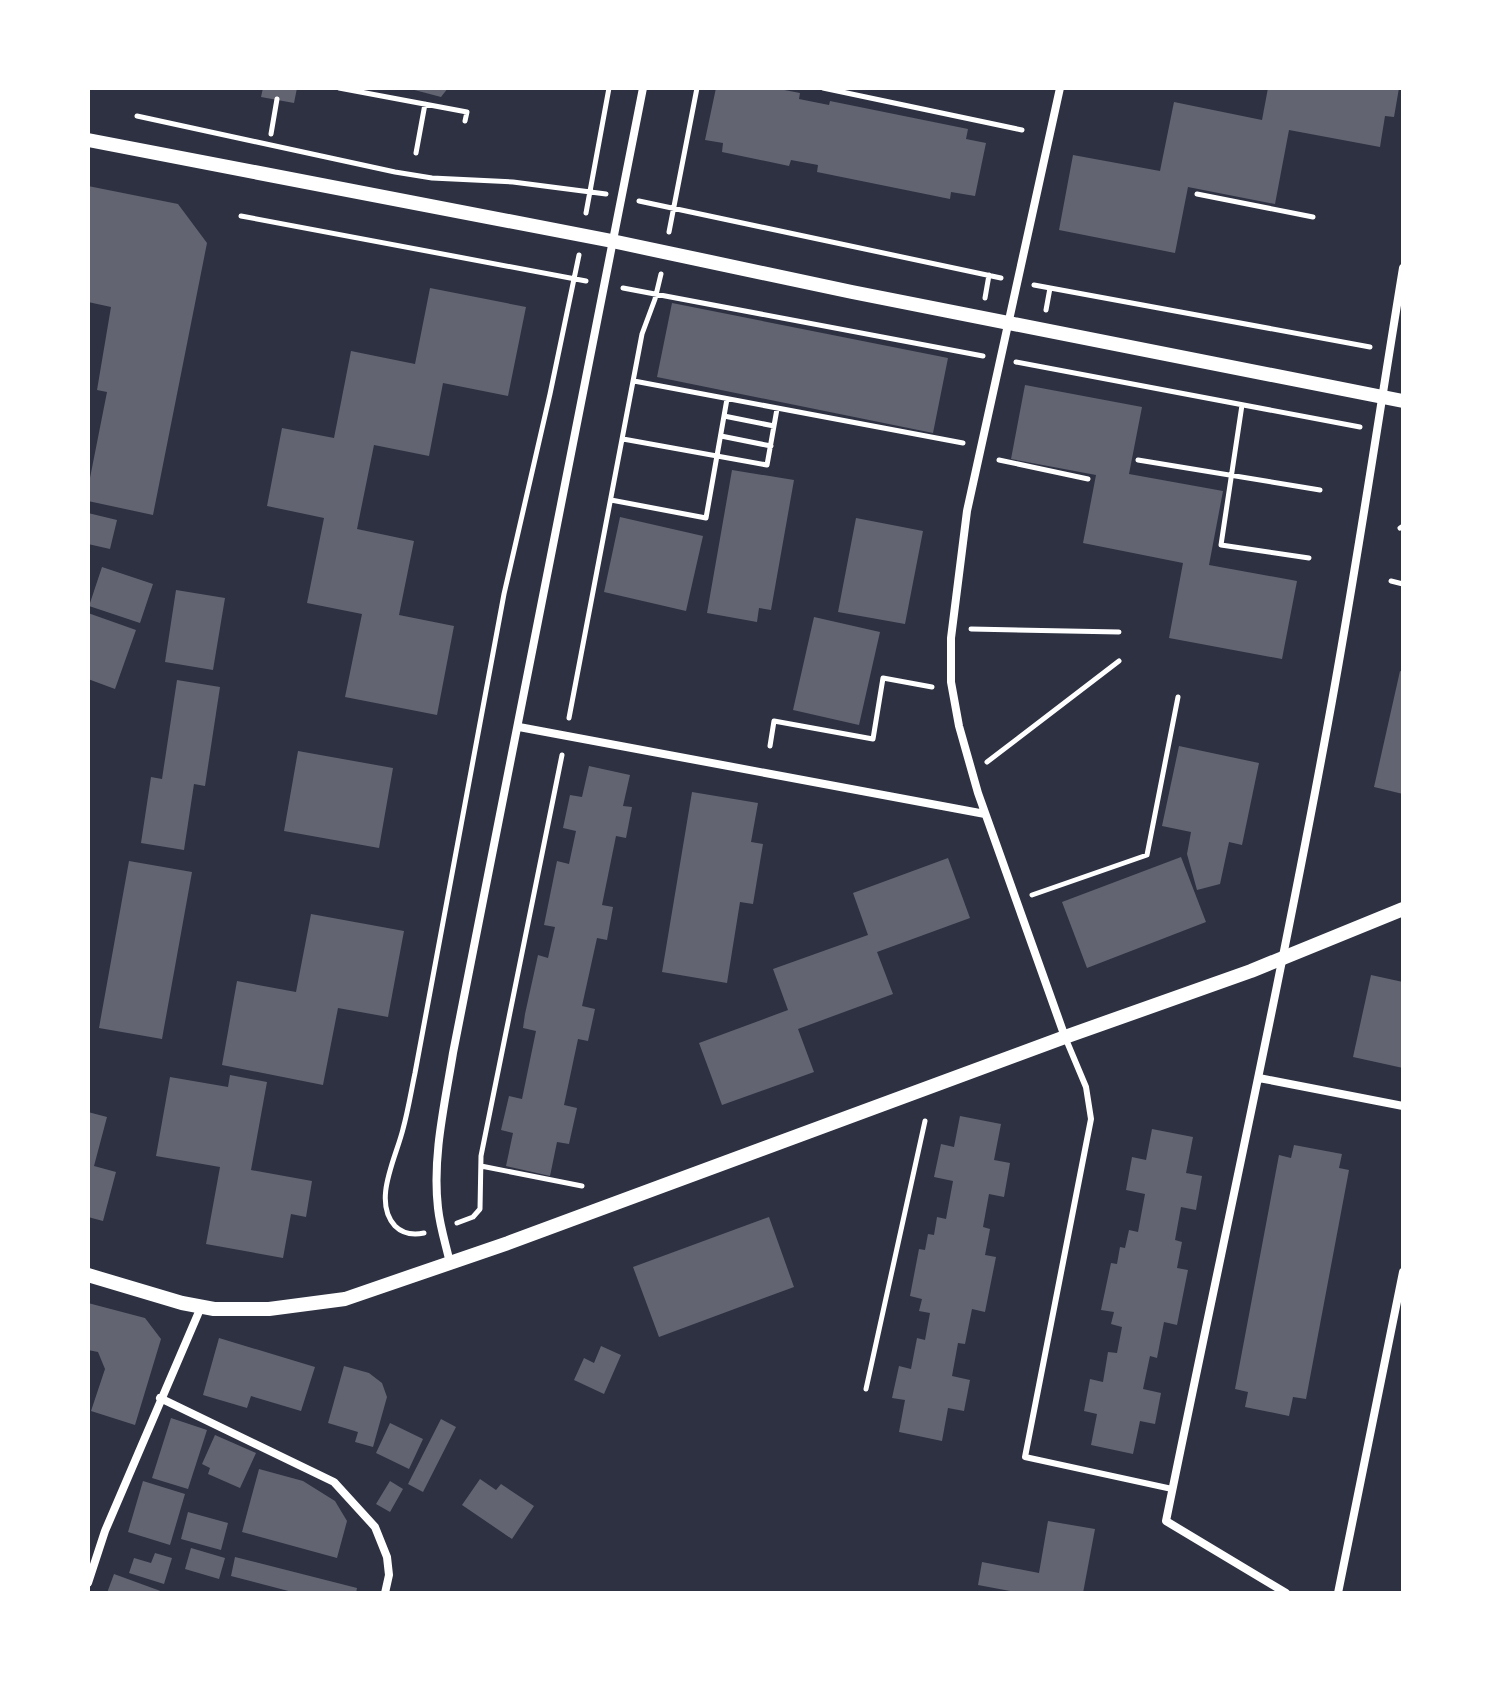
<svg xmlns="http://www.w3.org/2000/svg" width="1491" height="1681" font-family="'Nunito Sans',sans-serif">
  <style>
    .building { fill: #626471 }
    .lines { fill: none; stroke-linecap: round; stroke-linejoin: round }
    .path { stroke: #fff; stroke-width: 5 }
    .service { stroke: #fff; stroke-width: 6 }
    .minor { stroke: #fff; stroke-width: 8 }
    .tertiary { stroke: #fff; stroke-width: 14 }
  </style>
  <rect width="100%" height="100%" fill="#2d3142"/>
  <path class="building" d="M263,88H297L294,103L261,97Z
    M407,88H448L441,97Z
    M716,88H774L800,93L799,99L829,105L830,101L968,129L966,139L986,143L975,196L951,192L950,199L817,172L818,165L791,160L789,166L722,152L723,143L705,140Z
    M1268,88H1399L1394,117L1385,116L1380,147L1289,130L1275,204L1188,187L1175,253L1059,230L1073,155L1160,171L1174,102L1262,120Z
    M88,186L178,204L207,243L153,515L88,501V488L107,392L97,390L111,307L88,302Z
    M430,288L526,307L508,396L443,383L429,456L374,445L357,529L414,541L399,615L454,626L437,715L345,697L362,614L307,603L324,518L267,506L282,428L334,438L351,351L415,364Z
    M672,303L948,358L933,433L657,377Z
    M1025,385L1142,407L1129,474L1223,491L1209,565L1297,581L1282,659L1169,638L1183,563L1083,543L1096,475L1011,459Z
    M732,470L794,480L771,610L759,608L757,622L707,613Z
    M88,513L117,520L110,549L88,544Z
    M620,517L703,536L686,611L604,592Z
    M856,518L923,531L905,624L838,612Z
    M102,567L153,584L140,623L89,606Z
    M176,590L225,598L213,670L165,662Z
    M88,613L136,630L115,689L88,679Z
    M814,617L880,632L859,725L793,710Z
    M1400,671L1403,672V794L1374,787Z
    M177,680L220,687L205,786L194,784L184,850L141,843L151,777L162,779Z
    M1179,746L1259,763L1242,845L1229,842L1220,884L1197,890L1187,854L1191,832L1162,826Z
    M298,751L393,768L379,848L284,831Z
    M589,766L630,775L623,806L632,807L626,838L616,836L602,905L613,907L607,940L597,938L582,1006L595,1009L588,1041L578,1039L564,1105L577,1108L569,1144L557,1142L550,1176L506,1166L513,1133L501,1130L509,1096L522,1099L536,1031L523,1028L525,1014L538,955L548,958L555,927L544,925L557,861L569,864L576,831L563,828L570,795L582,797Z
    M692,792L758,803L751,842L763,844L753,904L740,902L727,983L662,972Z
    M1181,857L1206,922L1087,968L1062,902Z
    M948,858L970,918L877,952L893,994L798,1029L814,1072L722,1105L699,1043L788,1010L773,969L868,935L853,893Z
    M129,861L192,872L162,1039L99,1028Z
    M311,914L404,931L388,1017L338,1008L323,1085L222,1065L237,981L296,992Z
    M1371,975L1403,982V1068L1353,1057Z
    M230,1075L267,1082L251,1170L312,1181L306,1217L291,1214L283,1258L206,1244L220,1167L156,1156L170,1077L228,1087Z
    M88,1112L107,1117L94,1166L116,1172L103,1221L88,1217Z
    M960,1116L1001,1124L994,1160L1010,1163L1004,1197L989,1194L983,1227L990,1229L985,1255L996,1257L985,1312L972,1309L965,1344L958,1343L952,1376L970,1380L964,1411L948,1408L942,1441L899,1432L905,1400L892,1398L899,1366L911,1369L917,1338L925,1340L930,1313L919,1311L922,1299L910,1296L919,1249L925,1250L928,1234L934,1235L937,1217L946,1219L953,1181L934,1177L941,1144L954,1147Z
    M1152,1129L1193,1137L1186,1173L1202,1176L1196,1210L1181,1207L1175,1240L1182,1242L1177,1268L1188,1270L1177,1325L1164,1322L1157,1358L1150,1356L1143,1389L1161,1393L1155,1424L1140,1421L1133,1454L1091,1445L1097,1414L1084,1411L1090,1379L1103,1382L1108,1352L1117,1353L1122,1327L1111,1324L1114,1312L1101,1310L1111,1263L1117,1264L1120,1247L1125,1248L1129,1230L1138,1232L1145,1194L1126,1190L1132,1157L1146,1160Z
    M1294,1145L1342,1154L1339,1168L1349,1170L1306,1399L1293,1397L1289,1416L1245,1407L1248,1392L1235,1389L1279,1155L1291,1158Z
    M769,1217L794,1287L659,1337L633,1267Z
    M88,1303L145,1318L161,1339L135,1425L91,1411L105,1369L98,1352L88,1350Z
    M219,1338L315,1367L301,1411L251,1396L247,1408L203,1395Z
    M601,1346L621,1355L604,1394L574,1380L584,1358L594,1363Z
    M344,1366L369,1373L382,1383L387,1397L373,1447L355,1442L358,1432L328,1423Z
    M171,1418L207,1430L188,1489L152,1478Z
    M441,1419L456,1427L423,1492L408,1484Z
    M390,1423L423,1439L409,1469L376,1453Z
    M215,1435L256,1453L240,1488L208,1474L210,1468L202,1464Z
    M259,1469L303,1481L335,1501L347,1521L337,1558L242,1532Z
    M480,1479L496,1490L501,1484L534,1506L512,1539L462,1505Z
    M143,1481L185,1494L170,1545L128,1532Z
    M390,1481L403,1489L390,1512L376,1504Z
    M188,1512L228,1523L221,1550L181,1539Z
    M1048,1521L1095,1529L1083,1593H1021L978,1585L982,1562L1039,1573Z
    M191,1548L225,1558L219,1579L185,1569Z
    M155,1553L172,1558L164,1584L129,1573L134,1558L151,1563Z
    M235,1557L357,1588L356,1593H296L231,1576Z
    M114,1574L166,1593H107Z"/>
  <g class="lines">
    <path class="path" d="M339,88L467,112L465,121
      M823,88L1022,130
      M137,116L395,172L432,178L513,182L606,194
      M271,134L277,99
      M416,153L425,104
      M1197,194L1313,217
      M639,201L1001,278
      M586,213L609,88
      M241,216L586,281
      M669,232L697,88
      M1034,285L1370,347
      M623,288L983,356
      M985,298L989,275
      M1046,310L1050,288
      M1016,362L1360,427
      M634,381L963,443
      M1242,405L1221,545L1309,558
      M724,416L774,426
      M721,436L771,446
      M623,439L767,465L777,409
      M999,460L1088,479
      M1138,460L1320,490
      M611,500L706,518L727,399
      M1400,528L1403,526
      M1391,581L1403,584
      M971,629L1119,632
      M569,718L642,334L655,299L661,274
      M770,746L774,721L873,739L883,678L932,687
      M987,762L1119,661
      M1032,895L1147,855L1178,697
      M481,1166L582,1186
      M457,1223L473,1217L480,1209L481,1156L562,755
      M424,1233C414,1235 403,1234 395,1226C372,1201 396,1158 403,1129C408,1111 411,1092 415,1073L504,594L550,394L579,255
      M866,1389L925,1121"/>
    <path class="service" d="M1065,1037L1086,1087L1091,1119L1025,1457L1172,1489"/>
    <path class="minor" d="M1060,88L967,511L951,638V682L959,726L978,793L1065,1037
      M519,727L985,814
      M1259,1078L1403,1106
      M450,1263C446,1245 440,1227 438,1208C432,1157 445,1103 453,1053L643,88
      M160,1398L334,1482L375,1527L387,1557L389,1575L385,1593
      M88,1583L105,1531L201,1307
      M1286,1593L1166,1521C1220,1255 1279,990 1328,723C1356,572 1378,420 1403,268
      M1338,1593L1403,1272"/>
    <path class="tertiary" d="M88,140L612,241L852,292L1403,401
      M88,1275L182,1303L214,1309H269L345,1299L508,1243L1065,1037L1251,971L1403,909"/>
  </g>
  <rect width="1491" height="1681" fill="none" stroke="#ffffff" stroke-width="180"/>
</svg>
